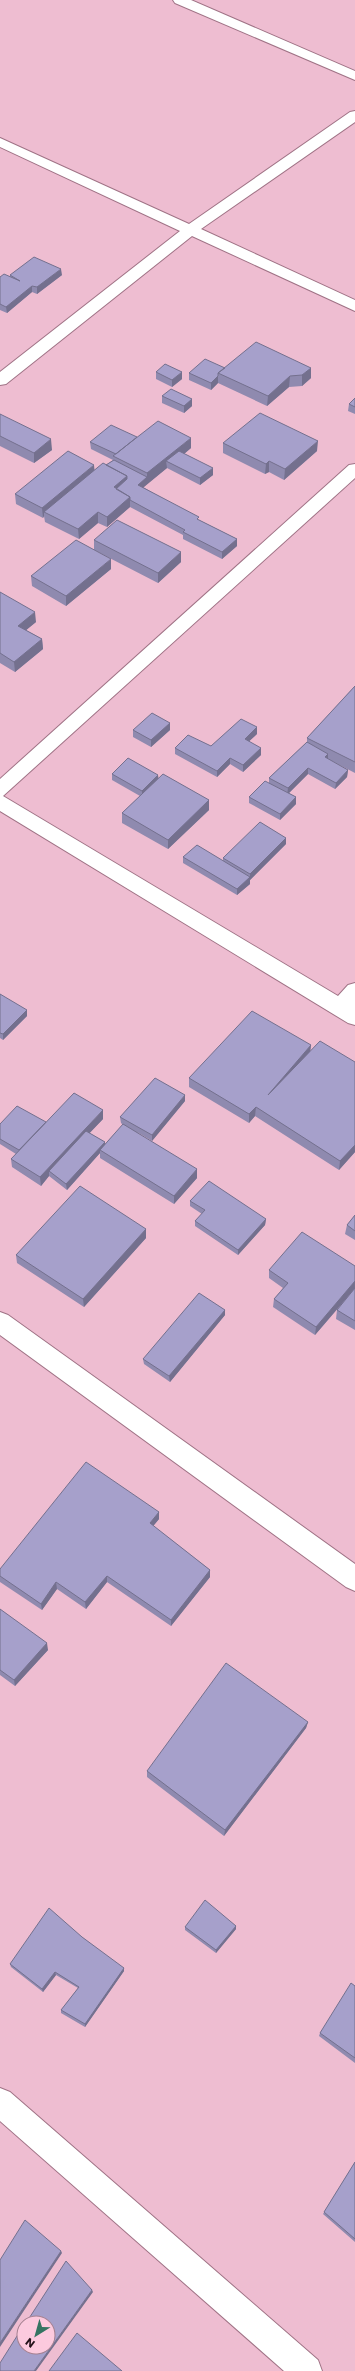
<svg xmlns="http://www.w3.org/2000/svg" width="355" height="2371" font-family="Poppins,sans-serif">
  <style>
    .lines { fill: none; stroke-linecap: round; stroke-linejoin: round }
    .minor-casing { stroke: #a07386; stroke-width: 2 }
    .tertiary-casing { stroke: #a07386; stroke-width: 2 }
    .minor { fill: #fff; fill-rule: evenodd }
    .tertiary { fill: #fff; fill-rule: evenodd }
    .wall { fill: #8f8aaf }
    .shaded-wall { fill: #74708e }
    .building { fill: #a6a0cb; stroke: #74708e }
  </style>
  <rect width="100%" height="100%" fill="#eebdd1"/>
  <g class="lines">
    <defs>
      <path id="minor" d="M355,111V122L201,229L355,300V311L192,236L6,384L0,385V372L180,231L0,147V138L189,224L350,112Z
        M355,464V478L3,796L338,996L348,985L355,983V1025L348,1023L0,811V779L349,465Z
        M0,1312L8,1315L355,1564V1591L346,1587L0,1335Z
        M0,2088L10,2092L318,2360L322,2371H284L0,2121Z"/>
      <path id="tertiary" d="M173,0H191L355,71V80L175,3Z"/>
    </defs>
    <use href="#minor" class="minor-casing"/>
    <use href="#tertiary" class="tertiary-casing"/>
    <use href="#minor" class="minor"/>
    <use href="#tertiary" class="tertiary"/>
  </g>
  <path class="wall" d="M10,275H62L37,294L32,292L7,313L0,310V277L10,276Z
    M225,368H311V378L302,386L289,387L267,406L218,383L211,390L189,380V373Z
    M156,372L182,379L172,387L156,379Z
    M162,396L192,399V406L184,413L162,403Z
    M355,398V414L348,411L349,404Z
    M0,414L52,450L34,463L0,446Z
    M137,437L191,448L184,454L213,475L200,485L167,468L143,487L199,520L237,539V546L222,559L183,539V535L130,507L107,527L98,523L79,539L45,522L44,516L43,518L16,504L15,494L94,470L106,465L113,460L91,449L90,442Z
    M223,443L317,451L284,480L269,472L265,474L223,453Z
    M94,540L181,562L158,583L94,550Z
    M111,569L66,606L32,586L31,576Z
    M0,592L36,622L26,630L42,639L43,649L15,672L0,663Z
    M355,686V773L328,759L348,770L347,777L335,789L308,774L289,793L296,797V804L280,820L249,803V797L269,783V778L307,742V738Z
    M170,723V730L151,747L133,737V730Z
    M257,734L249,741L261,755L243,772L230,764L217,777L175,754V748L211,746Z
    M112,774L159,779L209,800V810L168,849L122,823V813L140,796L112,780Z
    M286,844L250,880V884L237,895L183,863V857L223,861V858Z
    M0,994L27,1016L3,1040L0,1038Z
    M311,1045L310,1051L355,1062V1152L339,1170L255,1116L249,1123L189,1087V1078Z
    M185,1101L152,1141L137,1132L197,1178L174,1204L100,1158V1153L67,1190L49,1176L41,1186L12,1167L11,1159L16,1154L0,1144V1124L46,1122L103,1119L89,1133L105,1142V1144L123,1125L121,1123L120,1117Z
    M190,1201L266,1219L265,1225L238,1255L195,1226V1221L202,1214L190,1206Z
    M355,1215V1240L345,1234L347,1225Z
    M146,1229V1238L84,1307L17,1263L16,1255Z
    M355,1266V1330L336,1319L337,1310L353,1291L315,1335L273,1307L274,1299L283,1288L269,1278V1270Z
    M225,1310V1315L170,1382L144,1364L143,1359Z
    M159,1512V1519L153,1526L210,1570V1577L171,1626L107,1582L86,1609L57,1589L42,1610L0,1582V1569Z
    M0,1609L48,1650L15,1686L0,1675Z
    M308,1722L306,1728L224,1836L147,1777V1771Z
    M236,1926V1929L216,1953L185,1930V1927Z
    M82,1937L124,1971L85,2027L61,2013V2010L78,1988L56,1975L43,1992L11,1967L10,1964Z
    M355,1986V2063L319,2036L320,2033Z
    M355,2162V2242L323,2214Z"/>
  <path class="shaded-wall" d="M61,269L62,275L37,294V287Z
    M32,286V292L7,313L6,307Z
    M311,368V378L302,386V375Z
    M182,372V379L172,387V380Z
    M218,376V383L211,390V383Z
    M290,376L289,387L267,406L268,396Z
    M192,399V406L184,413V406Z
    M191,438V448L172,464L166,461L167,468L138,492V485L147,477V473Z
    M51,439L52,450L34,463V453Z
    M318,441L317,451L284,480L285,469Z
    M269,461V472L265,474L266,464Z
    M94,465L95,475L44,512V516L43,518L42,508Z
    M213,468V475L200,485V478Z
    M127,476L128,486L119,494L114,487Z
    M130,497V507L107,527V517Z
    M98,512V523L79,539L78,529Z
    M237,539V546L222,559V552Z
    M181,552V562L158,583V573Z
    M111,559V569L66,606V596Z
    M35,612L36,622L19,636L18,626Z
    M42,639L43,649L15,672L14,662Z
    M170,723V730L151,747V740Z
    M257,727V734L245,745V739Z
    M261,748V755L243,772V765Z
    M328,754V760L325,757Z
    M230,758V764L217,777V771Z
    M308,768V774L287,795L288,788Z
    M348,770L347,777L335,789L336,783Z
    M158,775L159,781L142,797V791Z
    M296,797V804L280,820V814Z
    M209,800V810L168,849V840Z
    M286,838V844L250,880V874Z
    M250,877V884L237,895V889Z
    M27,1010V1016L3,1040V1034Z
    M311,1045L310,1054L268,1095Z
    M185,1095V1101L152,1141V1135Z
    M256,1107L255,1116L249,1123V1114Z
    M103,1110V1119L52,1173L49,1171V1176L41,1186L40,1177Z
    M105,1142V1147L100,1150V1153L67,1190L66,1184Z
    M355,1145V1152L339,1170L340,1161Z
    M197,1169V1178L174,1204V1196Z
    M266,1219L265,1225L238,1255V1250Z
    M146,1229V1238L84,1307L83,1299Z
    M355,1281V1288L315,1335L316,1327Z
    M225,1310V1315L170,1382L169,1376Z
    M159,1512V1519L150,1530V1523Z
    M210,1570V1577L171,1626V1620Z
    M107,1576V1582L86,1609L85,1602Z
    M56,1582L57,1589L42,1610L41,1604Z
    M47,1643L48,1650L15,1686L14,1680Z
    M308,1722L306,1728L224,1836L225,1830Z
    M236,1926V1929L216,1953V1950Z
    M124,1968V1971L85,2027V2024Z
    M55,1972L56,1975L43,1992L42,1989Z
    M61,2251L62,2253L0,2347V2343Z
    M92,2290L93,2292L36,2371H34Z"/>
  <path class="building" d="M34,257L61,269L37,287L32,286L6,307L0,304V277L4,274L20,281L10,275Z
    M256,342L311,368L302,375L290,376L268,396L218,373Z
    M205,359L225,368L218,373V376L211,383L189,373Z
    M165,364L182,372L172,380L156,372Z
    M171,389L192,399L184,406L162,396Z
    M355,398V407L349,404Z
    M260,413L318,441L285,469L269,461L266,464L223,443Z
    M0,414L51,439L34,453L0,436Z
    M158,421L191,438L147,473L113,456Z
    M111,425L137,437L116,454L90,442Z
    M68,451L94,465L42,508L15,494Z
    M179,451L213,468L200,478L166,461Z
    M114,460L147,477L138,485L199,517L197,519L237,539L222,552L183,532L185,530L130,500V497L116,489L127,479V476L106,465Z
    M103,463L127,476L114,487L130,497L107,517L98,512L78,529L44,512Z
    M117,520L181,552L158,573L94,540Z
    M76,540L111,559L66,596L31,576Z
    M0,592L35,612L18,626L42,639L14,662L0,653Z
    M355,686V762L307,738Z
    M152,713L170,723L151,740L133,730Z
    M241,719L257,727L245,739L261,748L243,765L230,758L217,771L175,748L188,735L211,746Z
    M307,742L328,754L325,757L348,770L336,783L308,768L288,788L269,778Z
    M128,758L158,775L142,791L112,774Z
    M163,774L209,800L168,840L122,813Z
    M265,781L296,797L280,814L249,797Z
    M260,822L286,838L250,874L223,858Z
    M197,845L250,877L237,889L183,857Z
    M0,994L27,1010L3,1034L0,1033Z
    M252,1011L311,1045L268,1095L320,1041L355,1062V1145L340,1161L256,1107L249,1114L189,1078Z
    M155,1078L185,1095L152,1135L120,1117Z
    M74,1093L103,1110L40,1177L11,1159Z
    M17,1106L46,1122L19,1150L0,1139V1124Z
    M123,1124L197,1169L174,1196L100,1150Z
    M86,1131L105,1142L66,1184L49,1171Z
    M209,1181L266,1219L238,1250L195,1221L205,1210L190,1201Z
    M80,1186L146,1229L83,1299L16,1255Z
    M355,1215V1231L347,1225Z
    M302,1232L355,1266V1281L316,1327L274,1299L288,1283L269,1270Z
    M355,1288V1321L337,1310Z
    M199,1293L225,1310L169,1376L143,1359Z
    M86,1462L159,1512L150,1523L210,1570L171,1620L107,1576L85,1602L56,1582L41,1604L0,1576V1569Z
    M0,1609L47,1643L14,1680L0,1670Z
    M226,1663L308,1722L225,1830L147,1771Z
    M205,1900L236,1926L216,1950L185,1927Z
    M49,1908L82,1937L124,1968L85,2024L61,2010L79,1987L55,1972L42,1989L10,1964Z
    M351,1983L355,1986V2058L320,2033Z
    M355,2162V2239L324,2212Z
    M25,2220L61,2251L0,2343V2260Z
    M66,2261L92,2290L34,2371H0V2363L24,2325V2347H48V2323H26Z
    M77,2333L122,2371H49Z"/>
  <g transform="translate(36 2335) rotate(217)"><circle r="19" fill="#fccade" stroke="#a58090"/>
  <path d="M0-3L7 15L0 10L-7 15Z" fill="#357462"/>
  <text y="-6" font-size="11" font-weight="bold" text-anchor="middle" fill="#23121a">N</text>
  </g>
</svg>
